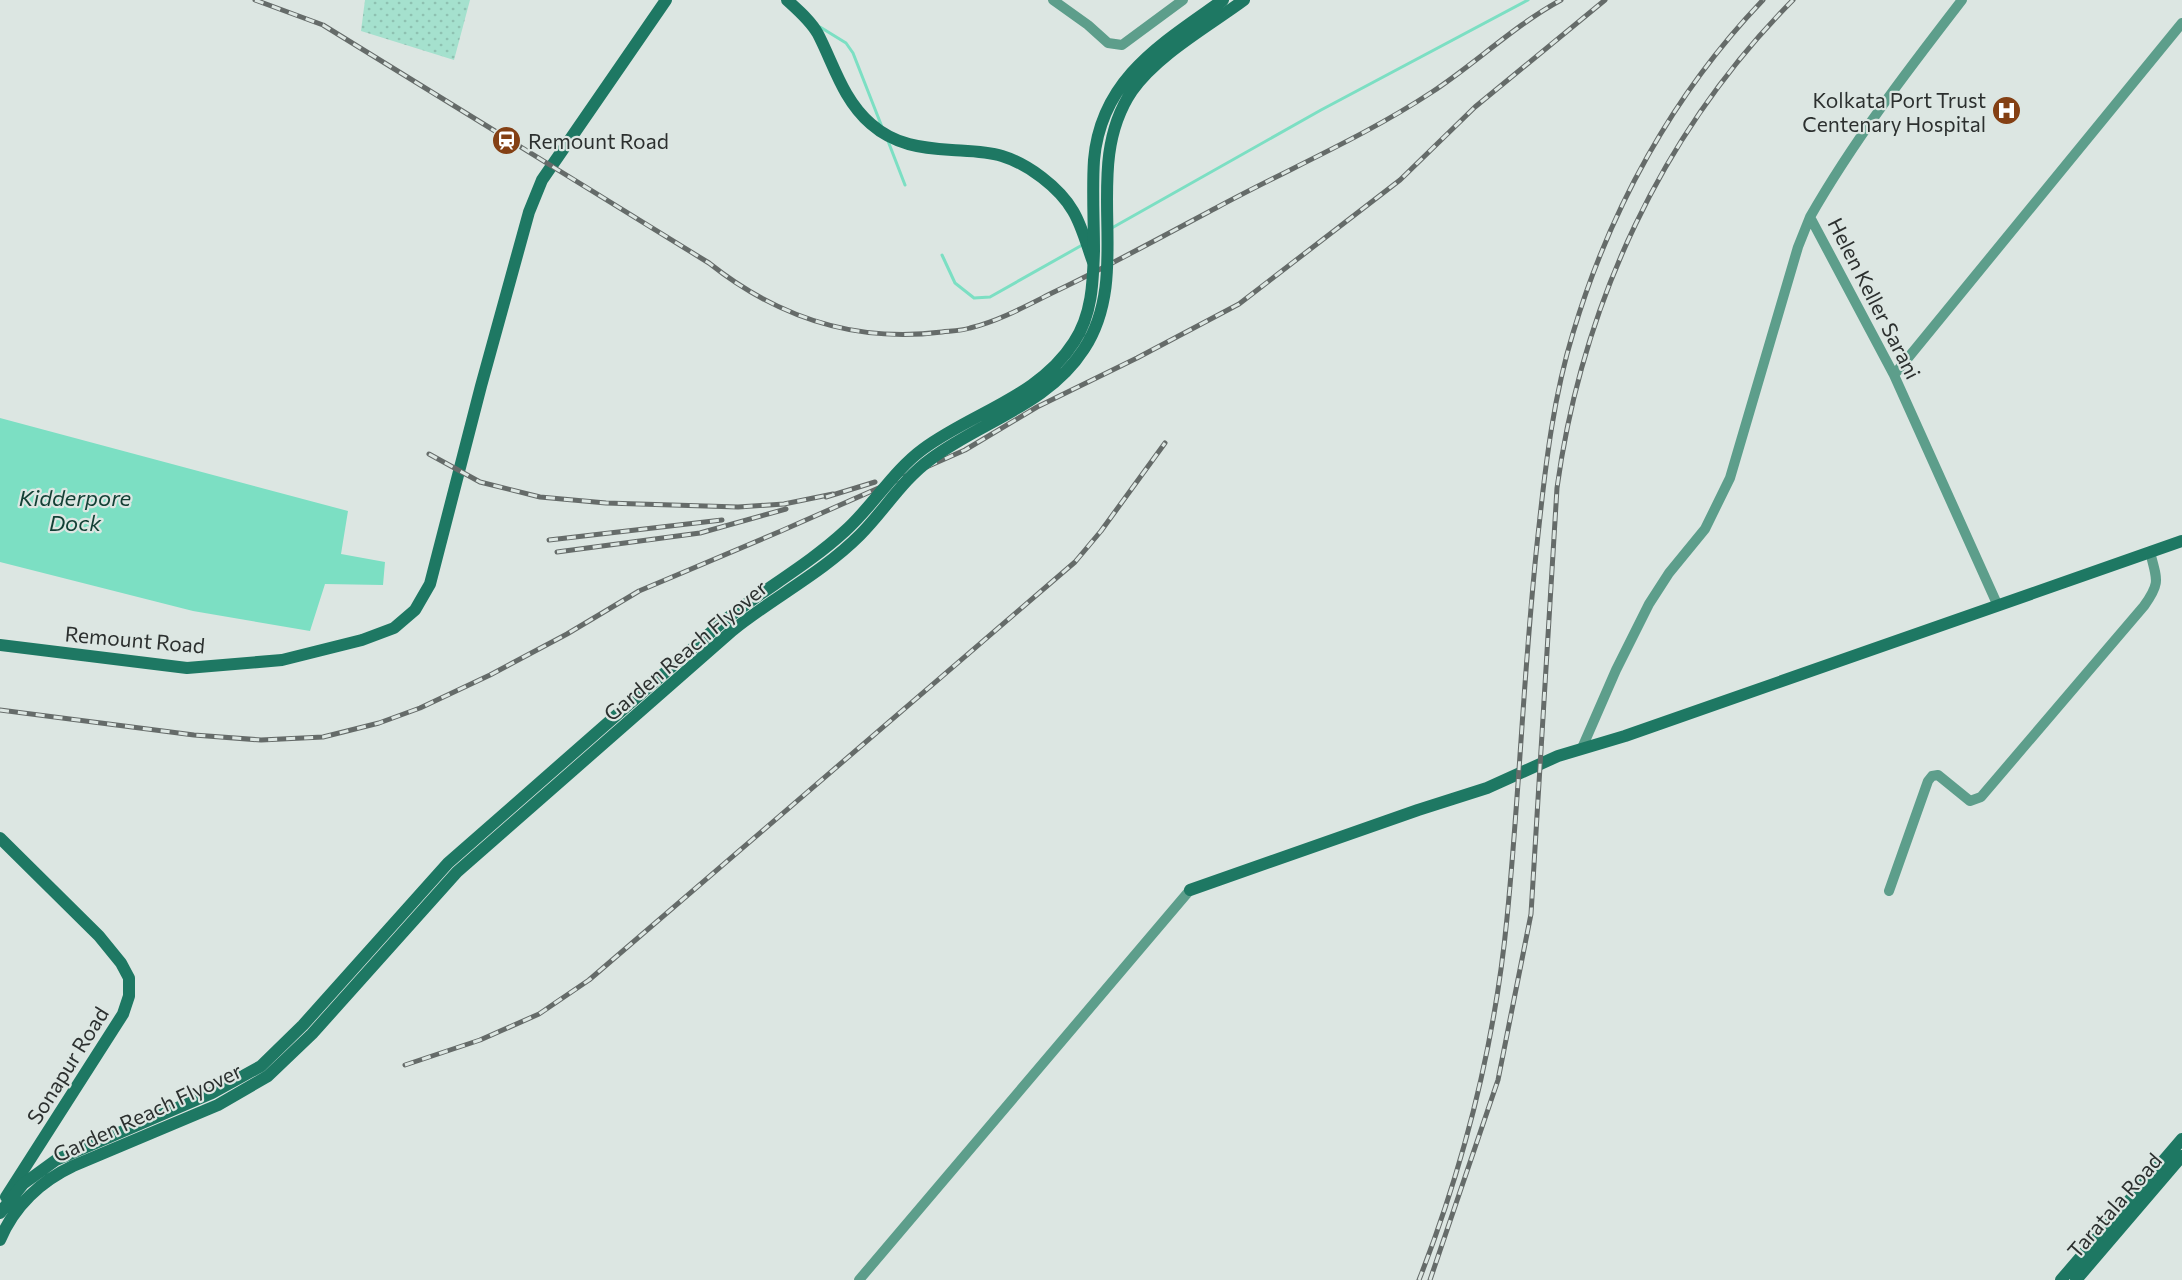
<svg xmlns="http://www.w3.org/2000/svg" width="2182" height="1280" font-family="Commissioner,sans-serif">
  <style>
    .green { fill: url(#green-dots) }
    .water { fill: #7cdfc3 }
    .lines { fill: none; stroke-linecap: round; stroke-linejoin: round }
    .stream { stroke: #7cdfc3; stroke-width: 3 }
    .street { stroke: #5d9e8b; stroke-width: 10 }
    .secondary { stroke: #1e7863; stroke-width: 12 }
    .rail-casing { stroke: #656b69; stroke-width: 5 }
    .rail { stroke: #dce6e2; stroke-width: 3; stroke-dasharray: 9; stroke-linecap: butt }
    .secondary-bridge { stroke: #1e7863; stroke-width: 12 }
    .labels { text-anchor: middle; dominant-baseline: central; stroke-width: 4.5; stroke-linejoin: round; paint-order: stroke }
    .poi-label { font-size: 21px; fill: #2c302f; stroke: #dce6e2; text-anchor: end }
    .street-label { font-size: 21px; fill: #2c302f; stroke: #dce6e2 }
    .water-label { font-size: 22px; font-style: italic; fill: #123f34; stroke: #dce6e2 }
  </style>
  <defs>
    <pattern id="green-dots" width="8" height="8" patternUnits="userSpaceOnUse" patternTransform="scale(1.5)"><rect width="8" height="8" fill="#a5e1ce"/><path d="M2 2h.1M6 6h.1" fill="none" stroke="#8ec1b1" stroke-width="1.8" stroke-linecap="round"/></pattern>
  </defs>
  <rect width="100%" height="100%" fill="#dce6e2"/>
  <path class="green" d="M365,0H470L454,60L361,31Z"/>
  <path class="water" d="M0,418L348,511L341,554L385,562L383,585L325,584L310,631L193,611L0,562Z"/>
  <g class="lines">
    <path class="stream" d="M820,27L846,43L853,53L882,127
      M888,141L905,185
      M1110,229L1321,110L1528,0
      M942,255L955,283L974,298L990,297L1084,244"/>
    <path class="street" d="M1053,0L1088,25L1108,43L1122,45L1183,0
      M1962,0C1908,70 1854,140 1810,217L1894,375L1998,606
      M1894,375L2182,23
      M1582,748L1616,670L1649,604L1669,573L1705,529L1730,478L1798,247L1810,217
      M1889,891L1928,781L1932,776L1938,775L1970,801L1981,797L2144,606C2161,582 2157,580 2150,552
      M859,1280L1190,890"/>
    <path class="secondary" d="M787,0C798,10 811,21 818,34C834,65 843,100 871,124C895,145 921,148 952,150C968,151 986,151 1002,156C1028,164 1059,187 1073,211C1082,226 1087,246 1093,262
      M0,645L187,668L282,660L362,640L394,628L415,610L430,584L481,386L529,212L542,180L666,0
      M0,838L99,936L121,963L129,978V996L123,1014L6,1197
      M1190,890L1418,810L1487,788L1558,756L1625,736L2182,541
      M2061,1280L2182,1139
      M2076,1280L2182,1156"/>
    <defs>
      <path id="rail" d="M255,0L323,25L709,263C777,317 855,343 942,332C951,331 961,331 970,328C999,321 1028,305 1054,292C1109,266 1163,236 1216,208C1288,169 1364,137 1432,92C1476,63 1515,25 1561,0
        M429,454L480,482L540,497L606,503L738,507L784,504L833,494
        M826,497L875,482
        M549,540L722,520
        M557,552L700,533L786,509
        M0,710L194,735L261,740L323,737L379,723L420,708L490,675L567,634L639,591L781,531L965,450L1037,407L1137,358L1239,304L1400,180L1475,107L1605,0
        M405,1065L480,1040L539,1014L589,980L1075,562L1101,531L1165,443
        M1419,1280C1464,1165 1495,1042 1507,918C1520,788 1524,657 1539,526C1546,461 1554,395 1573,333C1610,209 1673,94 1763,0
        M1430,1280L1498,1080L1531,914L1557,488C1582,305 1662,132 1793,0"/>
    </defs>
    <use href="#rail" class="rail-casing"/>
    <use href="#rail" class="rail"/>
    <path class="secondary-bridge" d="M0,1213L23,1184L56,1160L212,1093L261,1066L303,1025L448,863L725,620C764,589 808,565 845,531C873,506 893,471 923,449C973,412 1039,397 1074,342C1092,315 1093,283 1094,251C1094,220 1092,190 1094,160C1101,78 1163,43 1223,0
      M0,1240C14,1206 41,1181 73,1166L218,1105L268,1076L312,1034L457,872L733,630C774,597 822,573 860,535C884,511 903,479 931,459C982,421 1048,405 1084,349C1135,271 1079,169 1132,91C1157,55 1209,26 1244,0"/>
  </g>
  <defs>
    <symbol id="hospital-disc" viewBox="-11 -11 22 22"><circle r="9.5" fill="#844014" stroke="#dce6e2"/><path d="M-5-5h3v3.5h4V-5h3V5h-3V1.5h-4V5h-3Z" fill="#fff"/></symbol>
    <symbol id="station-disc" viewBox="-11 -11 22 22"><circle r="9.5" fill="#844014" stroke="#dce6e2"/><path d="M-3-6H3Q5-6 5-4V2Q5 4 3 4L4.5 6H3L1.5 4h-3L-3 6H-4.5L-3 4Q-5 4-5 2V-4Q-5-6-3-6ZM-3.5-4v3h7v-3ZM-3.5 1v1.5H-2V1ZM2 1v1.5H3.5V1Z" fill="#fff"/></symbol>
  </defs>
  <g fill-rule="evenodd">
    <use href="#hospital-disc" x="1990" y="94" width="33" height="33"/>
    <use href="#station-disc" x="490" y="124" width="33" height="33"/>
  </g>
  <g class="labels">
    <g class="poi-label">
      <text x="1986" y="99">Kolkata Port Trust<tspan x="1986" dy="24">Centenary Hospital</tspan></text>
      <text x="528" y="140" text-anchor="start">Remount Road</text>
    </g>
    <g class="street-label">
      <text transform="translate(1875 298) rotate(63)">Helen Keller Sarani</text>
      <text transform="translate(135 639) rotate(5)">Remount Road</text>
      <text transform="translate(685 650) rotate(-40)">Garden Reach Flyover</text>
      <text transform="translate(67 1065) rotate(-58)">Sonapur Road</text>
      <text transform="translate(147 1112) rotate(-25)">Garden Reach Flyover</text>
      <text transform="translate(2114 1205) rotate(-49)">Taratala Road</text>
    </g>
    <g class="water-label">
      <text x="75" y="497">Kidderpore<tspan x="75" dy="25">Dock</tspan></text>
    </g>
  </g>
</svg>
